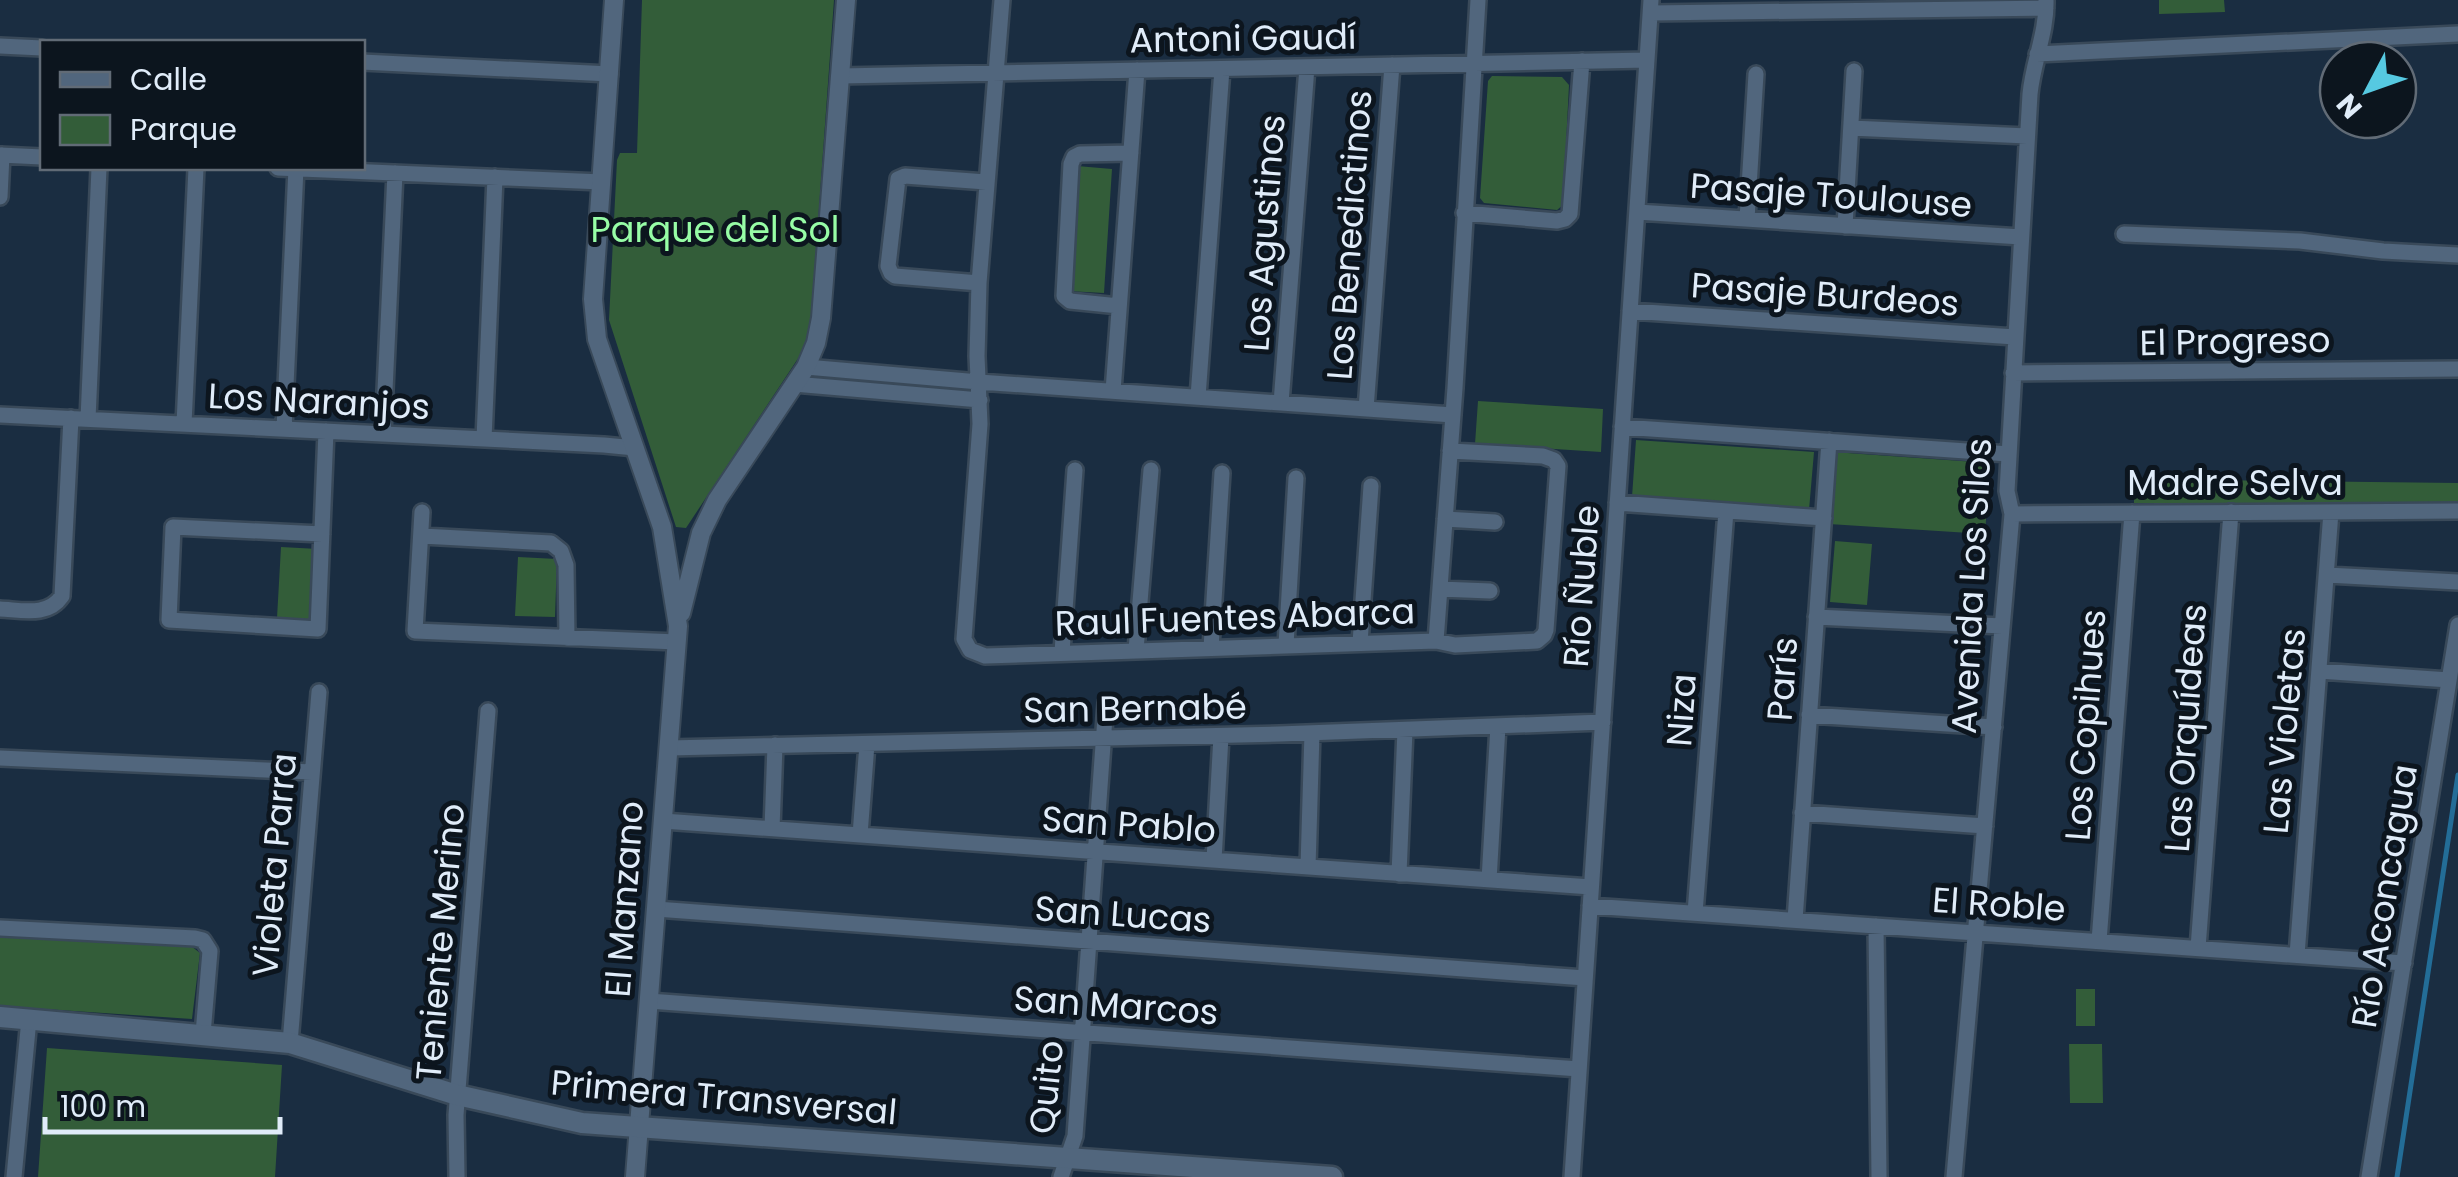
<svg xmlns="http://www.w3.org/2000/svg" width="2458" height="1177" font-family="Poppins,sans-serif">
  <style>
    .green { fill: #335d39 }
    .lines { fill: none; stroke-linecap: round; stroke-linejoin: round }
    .stream { stroke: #236d97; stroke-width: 5 }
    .minor-casing { stroke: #394959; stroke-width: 20 }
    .tertiary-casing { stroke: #394959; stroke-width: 22 }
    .secondary-casing { stroke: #394959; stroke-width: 25 }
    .minor { stroke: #51667d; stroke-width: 15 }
    .tertiary { stroke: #51667d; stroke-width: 18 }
    .secondary { stroke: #51667d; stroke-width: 20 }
    .labels { text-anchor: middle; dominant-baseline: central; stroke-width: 10; stroke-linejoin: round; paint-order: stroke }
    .street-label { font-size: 35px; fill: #e0ecf9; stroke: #0c151e }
    .park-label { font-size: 35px; fill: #97fda6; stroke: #0c151e }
  </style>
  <rect width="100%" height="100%" fill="#1a2d41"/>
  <path class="green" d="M642,0H834L810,333L801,354L686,528L676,527L609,320L617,160L620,153H637Z
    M2159,0H2224L2225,12L2159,14Z
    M1492,76L1562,77L1569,85L1563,205L1557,210L1484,203L1480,198L1488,81Z
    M1077,166L1112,169L1104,293L1068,291Z
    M1478,401L1603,409L1601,452L1475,444Z
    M1636,440L1814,452L1809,510L1632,497Z
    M1833,452L1990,463L1985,534L1829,524Z
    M2134,479L2458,483V503H2134Z
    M1835,541L1872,544L1867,605L1830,602Z
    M281,547L318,549L314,621L277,618Z
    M518,557L557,559L555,617L515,616Z
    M0,935L191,946L200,953L192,1019L0,1006Z
    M2076,989H2095V1026H2076Z
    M2069,1044H2102L2103,1103H2070Z
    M47,1048L282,1065L275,1177H38Z"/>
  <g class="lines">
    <path class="stream" d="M2397,1177L2458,775"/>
    <defs>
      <path id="minor" d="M1002,0L979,283L977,356L980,424L964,639L970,650L985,656L1436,641L1455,645L1537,641L1544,635L1546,630L1558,466L1554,460L1543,456L1450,451
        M1651,13L2046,8
        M0,46L42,48
        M2037,54L2458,34
        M362,62L610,74
        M840,76L1647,60
        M1851,128L2027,136
        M0,155L42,157
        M278,168L602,182
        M0,197L2,155
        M1637,212L2021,237
        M1464,213L1557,221L1565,219L1570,214L1582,61
        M1747,219L1756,74
        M1845,226L1854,71
        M2124,234L2300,241L2383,251L2458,255
        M979,283L895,276L891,273L888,266L898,179L905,176L986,182
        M1119,306L1070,301L1064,296L1071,164L1074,157L1080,154L1131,153
        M1630,311L2015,337
        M806,367L979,382L1453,415
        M2013,373L2458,369
        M794,384L980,400
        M1113,391L1137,70
        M1198,397L1222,69
        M1281,403L1307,67
        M1366,409L1392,65
        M0,415L604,445L635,448
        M88,419L99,168
        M184,424L196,168
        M1622,427L2009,454
        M284,429L296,168
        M383,434L395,173
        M484,439L495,177
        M1617,503L1824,518
        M422,512L415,631L677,642
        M2012,514L2458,511
        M1445,519L1495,522
        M322,534L173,527L169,620L318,629L326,431
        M422,536L551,543L561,551L566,565L567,638
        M2327,575L2458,582
        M1440,589L1490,591
        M0,609C22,610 48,617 62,596L71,418
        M1816,617L2002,626
        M1436,641L1455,388L1478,0
        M1360,643L1371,486
        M1286,645L1296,478
        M1211,648L1222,473
        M1136,650L1151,470
        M1062,652L1075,470
        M2319,671L2449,680
        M1809,715L1994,727
        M669,748L1279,734L1603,722
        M0,758L312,772
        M1802,813L1985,826
        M663,821L1591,887
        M772,829L775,745
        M860,835L867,744
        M1214,860L1221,736
        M1308,867L1312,733
        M1399,874L1405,730
        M1489,880L1498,726
        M1590,906L2404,963
        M656,909L1585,978
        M1695,913L1726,511
        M1795,920L1829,441
        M1876,926L1879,1177
        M0,928L195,938L203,940L210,951L203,1034
        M2099,941L2132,513
        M2198,948L2231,512
        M2297,955L2331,512
        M649,1001L1579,1069
        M290,1043L319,692
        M14,1177L29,1019
        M457,1177L456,1115L488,711
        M1061,1177L1075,1136L1106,703
        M1572,1177L1651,0
        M1954,1177L2012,514L2007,491L2030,94C2033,62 2047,32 2046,0
        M2369,1177L2458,625"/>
      <path id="tertiary" d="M614,0L593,299L597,339L662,527L678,626L635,1177
        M681,613L701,533L717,500L806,367L816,343L821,318L846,0"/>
      <path id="secondary" d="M0,1017L290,1043L457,1095L582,1123L1332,1177"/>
    </defs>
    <use href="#minor" class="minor-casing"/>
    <use href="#tertiary" class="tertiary-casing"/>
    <use href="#secondary" class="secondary-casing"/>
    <use href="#minor" class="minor"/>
    <use href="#tertiary" class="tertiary"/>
    <use href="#secondary" class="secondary"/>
  </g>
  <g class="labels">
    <g class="street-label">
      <text transform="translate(1243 38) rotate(-1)">Antoni Gaudí</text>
      <text transform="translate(1831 195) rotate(4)">Pasaje Toulouse</text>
      <text transform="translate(1264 233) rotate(-86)">Los Agustinos</text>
      <text transform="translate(1349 235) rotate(-86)">Los Benedictinos</text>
      <text transform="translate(1825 294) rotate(4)">Pasaje Burdeos</text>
      <text transform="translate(2235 341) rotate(-1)">El Progreso</text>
      <text transform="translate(319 401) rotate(3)">Los Naranjos</text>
      <text x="2235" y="482">Madre Selva</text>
      <text transform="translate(1581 586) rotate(-86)">Río Ñuble</text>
      <text transform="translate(1971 586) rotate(-87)">Avenida Los Silos</text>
      <text transform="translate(1235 617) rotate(-2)">Raul Fuentes Abarca</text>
      <text transform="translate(1782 679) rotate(-86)">París</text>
      <text transform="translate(1135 708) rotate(-1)">San Bernabé</text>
      <text transform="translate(1681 710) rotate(-86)">Niza</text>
      <text transform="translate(2085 725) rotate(-86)">Los Copihues</text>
      <text transform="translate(2185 728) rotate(-86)">Las Orquídeas</text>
      <text transform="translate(2284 731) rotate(-85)">Las Violetas</text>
      <text transform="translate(1129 824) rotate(4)">San Pablo</text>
      <text transform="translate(274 865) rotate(-85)">Violeta Parra</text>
      <text transform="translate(2384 896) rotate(-81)">Río Aconcagua</text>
      <text transform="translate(624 899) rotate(-86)">El Manzano</text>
      <text transform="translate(1999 904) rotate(4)">El Roble</text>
      <text transform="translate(1123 914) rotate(4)">San Lucas</text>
      <text transform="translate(440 942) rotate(-85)">Teniente Merino</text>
      <text transform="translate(1116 1005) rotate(4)">San Marcos</text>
      <text transform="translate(1046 1087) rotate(-84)">Quito</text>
      <text transform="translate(724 1097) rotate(5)">Primera Transversal</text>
    </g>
    <g class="park-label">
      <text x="715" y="229">Parque del Sol</text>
    </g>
  </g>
  <rect x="40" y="40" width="325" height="130" fill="#0c151e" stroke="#616b76" stroke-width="2.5"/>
  <rect x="60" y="72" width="50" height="15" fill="#51667d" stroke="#616b76" stroke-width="2.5"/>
  <text x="130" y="90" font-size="30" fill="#e0ecf9">Calle</text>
  <rect x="60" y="115" width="50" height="30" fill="#335d39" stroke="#616b76" stroke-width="2.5"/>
  <text x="130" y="140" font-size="30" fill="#e0ecf9">Parque</text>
  <g transform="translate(2368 90) rotate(229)"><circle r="48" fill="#0c151e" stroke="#616b76" stroke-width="2.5"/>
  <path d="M0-8L18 38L0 25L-18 38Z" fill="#56c9e1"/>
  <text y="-15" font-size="28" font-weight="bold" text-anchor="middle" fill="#e0ecf9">N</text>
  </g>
  <path d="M45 1117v15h235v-15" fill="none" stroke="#e0ecf9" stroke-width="5"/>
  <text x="60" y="1117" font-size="30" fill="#e0ecf9" stroke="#0c151e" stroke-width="8" paint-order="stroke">100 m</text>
</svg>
